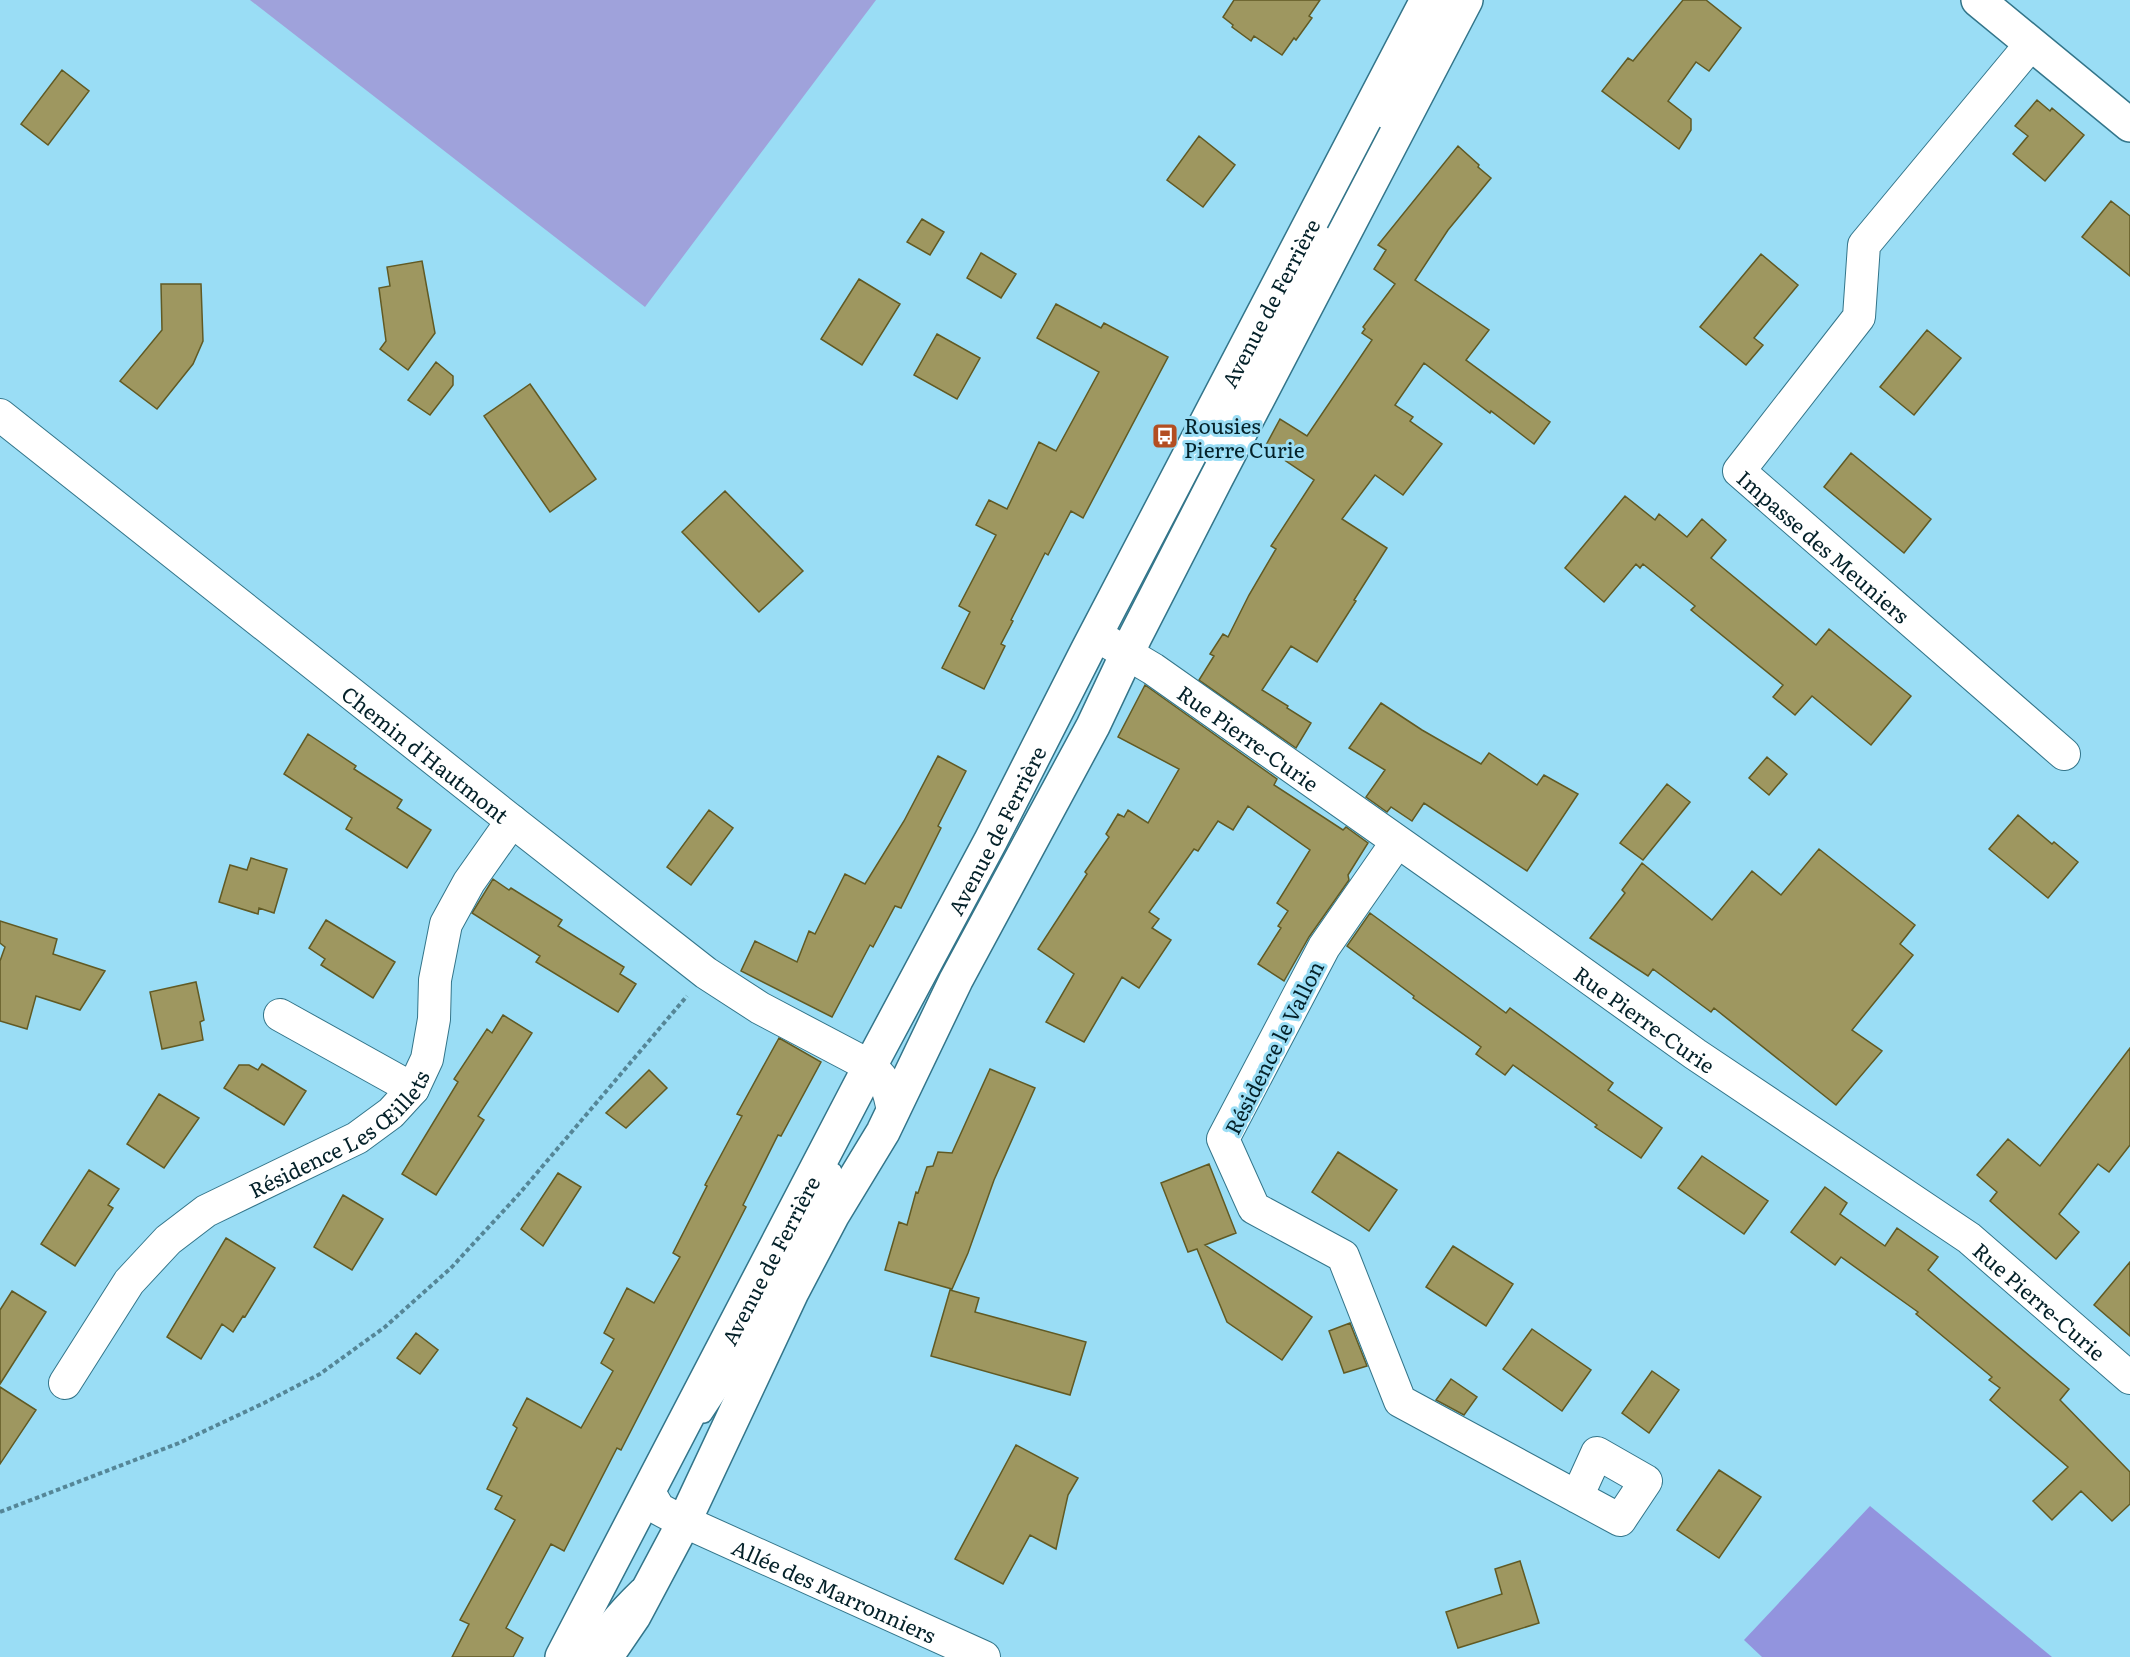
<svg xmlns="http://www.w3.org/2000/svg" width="2130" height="1657" font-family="Literata,serif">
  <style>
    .green { fill: #9fa2db }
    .forest { fill: #9294de }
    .building { fill: #9e9760; stroke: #615a24; stroke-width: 1.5 }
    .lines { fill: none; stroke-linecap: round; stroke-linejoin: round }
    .service-casing { stroke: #33758a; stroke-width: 18 }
    .minor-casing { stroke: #33758a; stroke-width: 34 }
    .tertiary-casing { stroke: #33758a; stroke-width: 36 }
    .primary-casing { stroke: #33758a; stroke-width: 36 }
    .path { stroke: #558697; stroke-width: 4; stroke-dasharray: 4.5 3; stroke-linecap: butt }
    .service { stroke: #fff; stroke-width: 15 }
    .minor { stroke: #fff; stroke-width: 32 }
    .tertiary { stroke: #fff; stroke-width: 33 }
    .primary { stroke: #fff; stroke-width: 33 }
    .labels { text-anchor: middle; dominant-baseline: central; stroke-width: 6; stroke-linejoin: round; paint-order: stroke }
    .street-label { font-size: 21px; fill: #042129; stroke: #9addf5 }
    .poi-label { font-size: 21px; fill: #042129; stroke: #9addf5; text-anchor: start }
  </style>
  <rect width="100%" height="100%" fill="#9addf5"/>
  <path class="green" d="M250,0H876L645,307Z"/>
  <path class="forest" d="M1870,1506L2052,1657H1762L1744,1640Z"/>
  <path class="building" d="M1234,0H1320L1309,16L1312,18L1296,40L1294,38L1282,55L1254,36L1251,41L1232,27L1233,25L1223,17Z
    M1683,0H1706L1741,28L1709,71L1696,62L1668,101L1691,119V130L1679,149L1602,91L1628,58L1633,61Z
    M62,70L89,91L48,145L21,124Z
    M2037,100L2050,111L2052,108L2084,135L2045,181L2013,154L2028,136L2015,126Z
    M1199,136L1235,165L1203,207L1167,180Z
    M1458,146L1479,165L1478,167L1491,178L1448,230L1415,280L1489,330L1466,360L1550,422L1534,444L1491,411L1490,413L1424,363L1395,405L1413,417L1410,421L1442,444L1403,495L1375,475L1342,519L1387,548L1354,600L1356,601L1317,662L1291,646L1262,690L1288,706L1287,708L1311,723L1296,748L1199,680L1214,656L1210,654L1223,634L1228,637L1249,595L1276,549L1271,546L1314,480L1265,447L1280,419L1307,436L1372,340L1362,333L1365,329L1363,327L1395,284L1374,269L1386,250L1378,245Z
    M2111,201L2130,216V276L2082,237Z
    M922,219L944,232L930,255L907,242Z
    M981,253L1016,274L1001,298L967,278Z
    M1761,254L1798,285L1754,338L1763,345L1746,365L1700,327Z
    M422,261L435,333L408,370L380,349L386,341L379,288L390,286L387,267Z
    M859,279L900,304L862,365L821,339Z
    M161,284H201L203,341L193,364L157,409L120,381L162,330Z
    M1056,304L1101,328L1104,323L1168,357L1083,518L1071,511L1048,555L1045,553L1011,620L1013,621L1001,644L1005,646L984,689L942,668L970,612L959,606L996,535L976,525L989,500L1007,509L1039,442L1056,451L1099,372L1037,338Z
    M1927,330L1961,358L1914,415L1880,387Z
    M937,334L980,358L957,399L914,375Z
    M436,362L453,376V385L430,415L408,400Z
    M530,384L596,479L550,512L484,416Z
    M1851,453L1931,519L1904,553L1824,487Z
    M725,491L803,571L759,612L682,532Z
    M1625,496L1655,520L1659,514L1687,537L1702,519L1726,540L1711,558L1816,645L1829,629L1911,696L1871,745L1812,696L1795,715L1773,697L1783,685L1691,610L1695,606L1643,564L1640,568L1636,564L1604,602L1565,568Z
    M1145,685L1277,779L1274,785L1343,830L1346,827L1368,843L1348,875L1349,880L1309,937L1284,981L1258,964L1281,928L1278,926L1288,911L1277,903L1310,850L1248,806L1233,830L1218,821L1198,851L1194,849L1149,912L1159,919L1152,928L1171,940L1139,988L1122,977L1084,1042L1046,1022L1074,974L1038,949L1087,874L1085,872L1109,837L1106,834L1118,814L1124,817L1128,810L1148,823L1179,769L1118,737Z
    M1381,703L1422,730L1481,764L1489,753L1537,785L1544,775L1578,794L1527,871L1424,803L1412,821L1391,807L1387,812L1366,797L1385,770L1349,748Z
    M308,734L356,766L354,769L402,800L397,808L431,830L407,868L346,829L352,818L284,774Z
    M938,756L966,771L938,826L941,828L901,908L895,906L873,947L870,945L832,1017L741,971L755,941L797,962L809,931L815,934L845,874L865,884L904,821Z
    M1767,757L1787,774L1769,795L1749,778Z
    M1667,784L1690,802L1643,860L1620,843Z
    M709,810L733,828L691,885L667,867Z
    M2018,815L2052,844L2054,842L2078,862L2048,898L1989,849Z
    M1819,849L1915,925L1900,944L1913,955L1852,1030L1882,1051L1836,1105L1714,1008L1711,1012L1653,969L1648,976L1590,938L1625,893L1622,890L1642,863L1712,920L1752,871L1781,895Z
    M251,858L287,869L274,913L259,908L258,914L219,902L230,865L247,870Z
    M493,879L509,890L511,888L562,920L558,926L624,967L620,974L636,984L618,1012L536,962L540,956L472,913Z
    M1370,913L1506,1013L1510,1008L1613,1083L1608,1090L1662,1128L1641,1158L1595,1127L1597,1125L1513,1065L1505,1075L1476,1054L1481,1047L1413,998L1414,996L1347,946Z
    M326,920L395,962L373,998L321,965L325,959L309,948Z
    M0,921L57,939L53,954L105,971L80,1010L36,996L27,1029L0,1021V961L5,947L0,943Z
    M196,982L204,1020L200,1022L203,1040L162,1049L150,992Z
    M503,1015L532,1033L478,1116L484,1120L436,1195L402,1174L458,1082L454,1079L487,1029L492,1033Z
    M779,1038L821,1062L781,1136L778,1135L743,1205L746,1207L621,1450L617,1448L564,1551L551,1544L506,1628L523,1638L513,1657H452L469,1624L460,1620L515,1520L495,1509L502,1496L487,1489L517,1428L513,1425L527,1398L581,1428L613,1371L601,1363L614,1339L604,1333L627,1288L654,1303L680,1257L673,1253L707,1186L705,1185L742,1116L737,1114Z
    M2130,1048V1145L2109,1172L2098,1164L2059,1214L2079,1232L2056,1259L1990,1201L1997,1192L1977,1175L2008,1139L2040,1166Z
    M262,1064L306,1091L284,1125L224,1088L239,1065H249L258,1070Z
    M990,1069L1035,1088L994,1180L968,1253L952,1289L885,1270L899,1222L907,1225L916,1192L918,1193L927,1167L933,1166L938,1152L952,1153Z
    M649,1070L667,1088L626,1128L606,1113Z
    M159,1094L199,1118L164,1168L127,1144Z
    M1338,1152L1397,1190L1369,1231L1312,1192Z
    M1702,1156L1768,1201L1744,1234L1678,1188Z
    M1209,1164L1236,1233L1205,1245L1312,1317L1282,1360L1227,1322L1197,1249L1188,1252L1161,1183Z
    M89,1170L119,1189L108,1205L113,1208L75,1266L41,1244Z
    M558,1173L581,1187L543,1246L521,1229Z
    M1825,1187L1847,1203L1840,1214L1885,1246L1897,1228L1938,1257L1928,1270L2069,1389L2060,1400L2130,1472V1504L2112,1521L2081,1491L2052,1520L2033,1501L2068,1467L1990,1400L2000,1388L1989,1380L1992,1377L1916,1314L1918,1312L1841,1257L1835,1265L1791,1232Z
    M343,1195L383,1219L352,1270L314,1247Z
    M226,1238L275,1268L245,1317L243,1316L233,1332L222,1324L201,1359L167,1337Z
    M1453,1246L1513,1284L1486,1326L1426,1287Z
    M2130,1262V1336L2094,1305Z
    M950,1290L979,1298L975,1312L1086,1342L1070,1395L931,1356Z
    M12,1291L46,1312L0,1384V1310Z
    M1350,1323L1367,1366L1344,1373L1329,1331Z
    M1532,1329L1591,1370L1562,1411L1503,1369Z
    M416,1333L438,1350L420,1374L397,1358Z
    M1652,1371L1679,1390L1649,1433L1622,1413Z
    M1451,1379L1477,1397L1464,1415L1436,1400Z
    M0,1387L36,1410L0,1464Z
    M1016,1445L1078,1478L1068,1495L1056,1549L1030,1535L1003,1584L955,1559Z
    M1719,1470L1761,1497L1719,1558L1677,1530Z
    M1520,1561L1539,1623L1458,1648L1446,1612L1502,1594L1495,1569Z"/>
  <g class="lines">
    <defs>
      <path id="service" d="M1383,120L1446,0
        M1210,456L1323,234
        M704,1415L724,1385L834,1171
        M582,1657C597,1630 616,1608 638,1587"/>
      <g id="minor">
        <path id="s1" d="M2031,44L1864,245L1859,317L1739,471L2064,754"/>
        <path id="s2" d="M0,415L512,821L706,973L760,1008L870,1066C887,1081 889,1090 893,1111"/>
        <path id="s3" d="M1096,635L1153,669L1475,896L1695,1054L1969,1238L2130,1378"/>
        <path d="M1397,842L1324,947L1223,1139L1254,1208L1343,1256L1400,1401L1620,1520L1646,1481L1597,1453L1577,1497"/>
        <path d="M280,1015L413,1089"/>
        <path id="s4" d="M65,1383L129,1282L168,1240L206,1211L357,1138L391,1113L413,1089L427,1059L434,1019L435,980L446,924L469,882L512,821"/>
        <path id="s5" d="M649,1492L659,1509L672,1516L984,1657"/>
      </g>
      <path id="tertiary" d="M1978,0L2130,125"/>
      <g id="primary">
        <path id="s6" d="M562,1657L870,1066L991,840L1087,651L1427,0"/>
        <path d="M606,1657L634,1616L684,1522L792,1292L832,1216L883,1132L956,980L1093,726L1135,637L1216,479L1466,0"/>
      </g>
    </defs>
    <use href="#service" class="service-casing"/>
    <use href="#minor" class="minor-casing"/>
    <use href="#tertiary" class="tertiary-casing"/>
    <use href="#primary" class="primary-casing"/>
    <path class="path" d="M0,1512L179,1443L264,1403L320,1374L385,1327L451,1268L519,1194L687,996"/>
    <use href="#service" class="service"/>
    <use href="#minor" class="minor"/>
    <use href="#tertiary" class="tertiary"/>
    <use href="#primary" class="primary"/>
  </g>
  <defs>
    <symbol id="bus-square" viewBox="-11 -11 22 22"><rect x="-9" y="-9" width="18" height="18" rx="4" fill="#b34e21" stroke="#9addf5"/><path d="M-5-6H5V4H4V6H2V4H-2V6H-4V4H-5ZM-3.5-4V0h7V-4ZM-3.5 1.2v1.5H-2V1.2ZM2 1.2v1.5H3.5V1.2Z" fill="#fff"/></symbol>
  </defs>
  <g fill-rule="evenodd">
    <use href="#bus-square" x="1150" y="421" width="30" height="30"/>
  </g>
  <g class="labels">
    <g class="street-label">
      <text stroke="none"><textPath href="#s6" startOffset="1528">Avenue de Ferrière</textPath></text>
      <text stroke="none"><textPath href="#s1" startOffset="642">Impasse des Meuniers</textPath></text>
      <text stroke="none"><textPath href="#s3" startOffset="184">Rue Pierre-Curie</textPath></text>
      <text stroke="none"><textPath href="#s2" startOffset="544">Chemin d'Hautmont</textPath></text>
      <text stroke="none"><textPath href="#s6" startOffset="934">Avenue de Ferrière</textPath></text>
      <text stroke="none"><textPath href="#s3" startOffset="670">Rue Pierre-Curie</textPath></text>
      <text transform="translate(1273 1047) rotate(-63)">Résidence le Vallon</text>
      <text stroke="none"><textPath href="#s4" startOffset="380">Résidence Les Œillets</textPath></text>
      <text stroke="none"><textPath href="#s6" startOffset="448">Avenue de Ferrière</textPath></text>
      <text stroke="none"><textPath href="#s3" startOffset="1156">Rue Pierre-Curie</textPath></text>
      <text stroke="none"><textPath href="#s5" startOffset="213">Allée des Marronniers</textPath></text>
    </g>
    <g class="poi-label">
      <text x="1184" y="424">Rousies<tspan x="1184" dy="24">Pierre Curie</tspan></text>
    </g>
  </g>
</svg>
